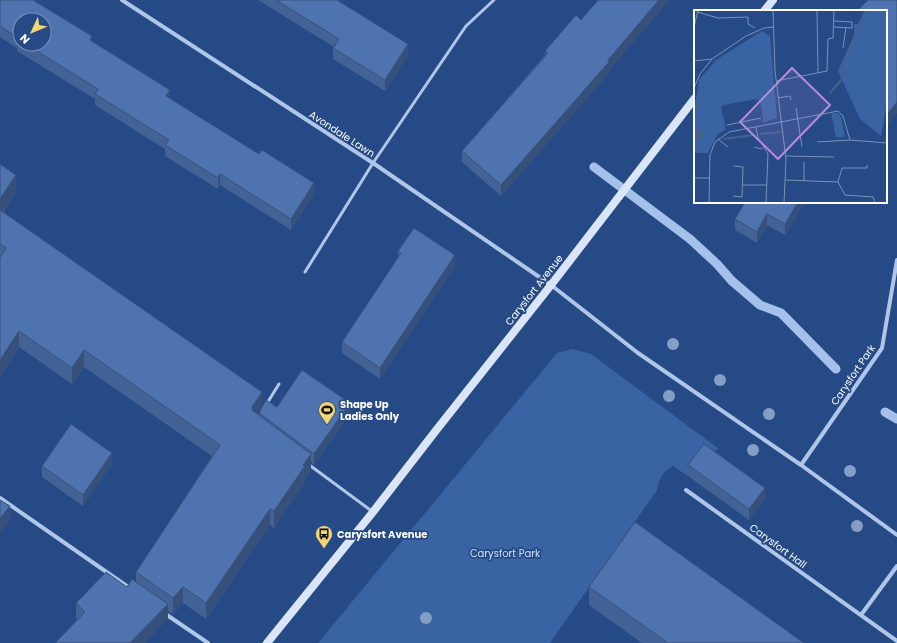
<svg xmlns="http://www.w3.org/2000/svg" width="897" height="643" font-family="Poppins,sans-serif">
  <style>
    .park { fill: #3a63a3 }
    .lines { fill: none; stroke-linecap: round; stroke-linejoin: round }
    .stream { stroke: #a5c1e9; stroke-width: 9 }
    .lane { stroke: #b0c6e8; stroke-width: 3 }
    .street { stroke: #b0c6e8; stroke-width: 4 }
    .secondary { stroke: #dae5f7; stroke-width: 8 }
    .tree { fill: #859ec4 }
    .wall { fill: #436396; fill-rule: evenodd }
    .shaded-wall { fill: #37507a }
    .building { fill: #4e73ae; stroke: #37507a }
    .labels { text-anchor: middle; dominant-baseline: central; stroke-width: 3.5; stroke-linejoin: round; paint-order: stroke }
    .street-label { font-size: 10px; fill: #fff; stroke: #254a86 }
    .poi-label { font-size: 10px; font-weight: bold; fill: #fff; stroke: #254a86; text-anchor: start }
    .park-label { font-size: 10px; fill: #d4e2f7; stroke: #254a86 }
    .inset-river { fill: none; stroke: #47618d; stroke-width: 2 }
    .inset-road { fill: none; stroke: #7c92b6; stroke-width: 1 }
    .view { fill: #b68bdc; fill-opacity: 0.15; stroke: #b68bdc; stroke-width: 2 }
    .inset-edge { fill: none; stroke: #fff; stroke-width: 2 }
  </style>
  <rect width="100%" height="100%" fill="#254a86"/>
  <path class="park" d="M573,349L591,354L719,449L704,455L688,476L673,466C663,472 659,478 657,490L550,643H318L557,353Z"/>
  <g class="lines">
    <path class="stream" d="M594,167L690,239L717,264L732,281L760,305L781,313L836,369
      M885,412L897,419"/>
    <path class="lane" d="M305,272L373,163L466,26L494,0
      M266,405L279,384
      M308,464L373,512"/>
    <path class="street" d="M122,0L373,163L551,285L638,353L801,465L897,535
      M801,465L882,348L897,260
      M686,490L897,641
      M0,498L131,589
      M164,613L208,643
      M861,615L897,566"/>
    <path class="secondary" d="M764,11L773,0
      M267,643L373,512L434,433L551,285L695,98"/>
  </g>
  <g class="tree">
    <circle cx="673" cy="344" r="6"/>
    <circle cx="720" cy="380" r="6"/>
    <circle cx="669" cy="396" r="6"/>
    <circle cx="769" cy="414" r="6"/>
    <circle cx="753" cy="450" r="6"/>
    <circle cx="850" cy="471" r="6"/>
    <circle cx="857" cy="526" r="6"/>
    <circle cx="426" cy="618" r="6"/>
  </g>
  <path class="wall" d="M0,0L92,42L170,98L314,194L291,230L220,185L218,189L165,156V149L95,105V99L17,51V48L0,37ZM20,20L44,44H20Z
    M258,0H337L408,55L385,91L333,59V48L334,47Z
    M598,0H669L609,70V73L501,196L462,162V151L545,55V51L581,20Z
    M0,164L16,192L3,212L262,408L258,414L259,415V413L277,407L350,414L314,465L311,462V470L305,478V482L274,528L270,525L206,619L183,603L173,614L168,611V619L77,620L76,618V603L127,587L136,582V572L212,456L84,367L72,384L19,347L0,377Z
    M805,202L785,235L767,225L757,243L735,230V219Z
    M398,251L455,266L380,379L342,353V342L398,258Z
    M112,464L83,506L42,477V466Z
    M688,465L765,499L749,520L688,476Z
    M589,587L804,643H642L589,605Z"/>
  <path class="shaded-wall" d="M659,0H669L609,70V73L501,196V185Z
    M408,44V55L385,91V80Z
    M170,90V102L166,96Z
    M897,102V113L886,127V116Z
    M220,174V185L218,189V178Z
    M16,175V192L0,215V199Z
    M314,183V194L291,230V219Z
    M798,202H805L785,235V224Z
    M767,214V225L757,243V232Z
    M455,255V266L380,379V368Z
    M19,331V347L0,377V360Z
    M84,350V367L72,384V368Z
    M262,392V408L252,423V407Z
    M350,403V414L314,465V454Z
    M112,453V464L83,506V495Z
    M311,454V470L305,478V482L274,528V511Z
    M765,488V499L749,520V509Z
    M10,506V521L0,533V519Z
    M270,509V525L206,619V603Z
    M183,587V603L173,614V598Z
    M168,604V619L145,643H130Z"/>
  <path class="building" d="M0,0H33L92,36L90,40L170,90L166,96L259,154L262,150L314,183L291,219L220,174L218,178L165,145L169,140L95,94L98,89L25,44H44V20H20V41L17,40L18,38L0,26Z
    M276,0H337L408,44L385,80L333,48L339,39Z
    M598,0H659L608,60L609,62L501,185L462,151L548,53L545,51L576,15L581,20Z
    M868,0H897V102L886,116V11H858L861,7Z
    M0,164L16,175L0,199Z
    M745,202H798L785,224L767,214L757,232L735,219Z
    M0,210L262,392L252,407V410L311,454L303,465L305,466L274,511L270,509L206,603L183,587L173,598L136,572L220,445L84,350L72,368L19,331L0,360V258L6,248L0,244Z
    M414,228L455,255L380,368L342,342L401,253L398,251Z
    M302,370L350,403L314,454L259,413L266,400L277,407Z
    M71,424L112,453L83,495L42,466Z
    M704,444L765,488L749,509L688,465Z
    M0,500L10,506L0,519Z
    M635,522L804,643H668L589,587Z
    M106,572L127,587L132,579L168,604L130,643H55L85,612L76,603Z"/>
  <defs>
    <symbol id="stadium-pin" viewBox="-11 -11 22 30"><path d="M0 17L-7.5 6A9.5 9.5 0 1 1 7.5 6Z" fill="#f2d575" stroke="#254a86"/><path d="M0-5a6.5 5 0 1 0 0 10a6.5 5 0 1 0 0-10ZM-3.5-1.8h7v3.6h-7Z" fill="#111"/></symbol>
    <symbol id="bus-pin" viewBox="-11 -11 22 30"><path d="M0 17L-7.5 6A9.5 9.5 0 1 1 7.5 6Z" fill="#f2d575" stroke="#254a86"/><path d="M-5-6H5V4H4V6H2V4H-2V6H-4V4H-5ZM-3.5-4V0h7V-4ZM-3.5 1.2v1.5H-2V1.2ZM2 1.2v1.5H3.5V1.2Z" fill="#111"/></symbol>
  </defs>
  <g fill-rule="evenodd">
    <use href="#stadium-pin" x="317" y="400" width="20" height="27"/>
    <use href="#bus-pin" x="314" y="524" width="20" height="27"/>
  </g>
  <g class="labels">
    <g class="street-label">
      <text transform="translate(342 134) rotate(33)">Avondale Lawn</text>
      <text transform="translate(534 290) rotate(-52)">Carysfort Avenue</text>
      <text transform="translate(853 375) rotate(-56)">Carysfort Park</text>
      <text transform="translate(778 546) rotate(36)">Carysfort Hall</text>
    </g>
    <g class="poi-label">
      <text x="340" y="404">Shape Up<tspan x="340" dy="12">Ladies Only</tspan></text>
      <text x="337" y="534">Carysfort Avenue</text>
    </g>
    <g class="park-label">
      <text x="505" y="553">Carysfort Park</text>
    </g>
  </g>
  <g transform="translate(694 10)">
    <rect width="193" height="193" fill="#254a86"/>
    <path d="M137,103H144L147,107L151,127H142Z" fill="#3a63a3"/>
    <path d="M171,0H193V92L187,126L166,109L144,61L160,25V14H164ZM68,21L76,26L83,108L68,113L69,108L66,91L62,89L30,95L27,97L32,119L23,125L14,143H0V101L5,70L22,50Z" fill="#3a63a3"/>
    <path d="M0,119L10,121L8,125L10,130H0Z" fill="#47618d"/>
    <path class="inset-river" d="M136,83L148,69L147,60L172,0M66,124L87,122M30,129L60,125"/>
    <path class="inset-road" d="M79,0L81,61L92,149L90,193M123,0L124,63M3,2L24,8L54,7V14L61,18M0,17L4,0M139,17L158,18V12L140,11M149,38L152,17M0,51L18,49L52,26L70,18L80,17M82,71L133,61L134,29L139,28L140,0M0,78L6,64L18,49M84,88L96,86L97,90M102,98L108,137M33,115L67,108M62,117L64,128L70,137M24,129L34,137M123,132L156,130L193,133M60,137L67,139L70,137L74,144L72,193M92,146L140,147M0,168H15M92,170L144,172L151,185L179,187L181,193M110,171V152M144,172L148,158H173V155M48,175H73M39,186L48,187L49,157L40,156M15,193L16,145L21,132L35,122L144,101L149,106L156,130"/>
    <path class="view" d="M98,58L136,95L84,149L46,112Z"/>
    <rect width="193" height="193" class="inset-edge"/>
  </g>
  <g transform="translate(32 32) rotate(226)"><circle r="19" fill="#254a86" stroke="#7c92b6"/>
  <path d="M0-3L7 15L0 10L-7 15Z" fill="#f2d575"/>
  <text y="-6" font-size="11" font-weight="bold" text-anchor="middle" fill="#ffffff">N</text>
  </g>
</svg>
